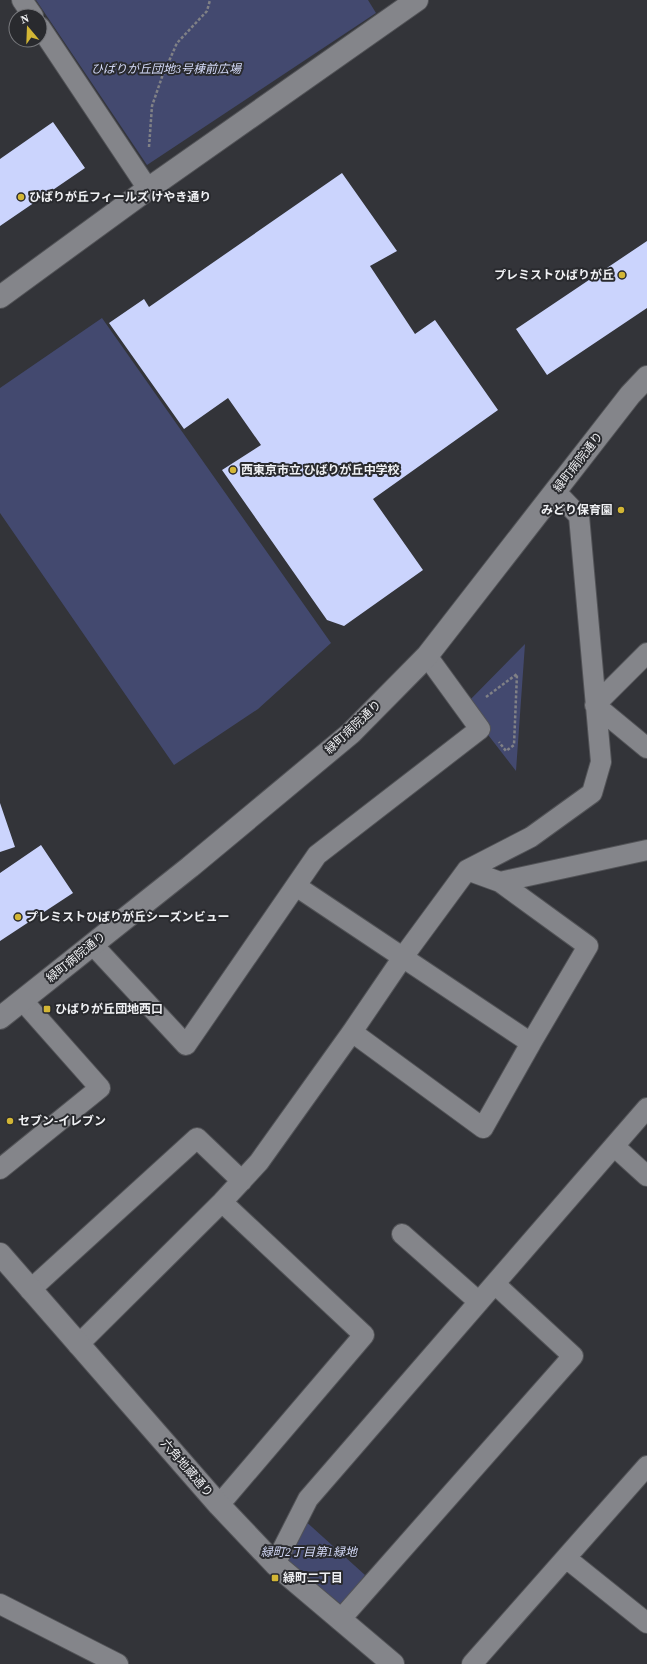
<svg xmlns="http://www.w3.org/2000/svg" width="647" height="1664" font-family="'Source Serif 4','Noto Sans JP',serif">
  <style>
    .green { fill: #43496f }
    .building { fill: #cbd4fd }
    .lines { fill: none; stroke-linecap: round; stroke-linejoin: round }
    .minor-casing { stroke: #525357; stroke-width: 22 }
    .tertiary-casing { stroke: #525357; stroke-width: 24 }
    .path { stroke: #808186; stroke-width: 2.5; stroke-dasharray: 3 2; stroke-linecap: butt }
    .minor { stroke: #84858a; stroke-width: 20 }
    .tertiary { stroke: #84858a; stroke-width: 22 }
    .poi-dot { fill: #d3b635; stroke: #292a2e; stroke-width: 1.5 }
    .labels { text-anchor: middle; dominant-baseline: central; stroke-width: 4; stroke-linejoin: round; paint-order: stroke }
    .park-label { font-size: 12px; font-style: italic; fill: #d3d9f7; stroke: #292a2e }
    .poi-label { font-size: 12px; font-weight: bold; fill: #eff0f3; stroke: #292a2e; text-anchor: start }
    .street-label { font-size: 12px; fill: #eff0f3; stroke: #292a2e }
  </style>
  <rect width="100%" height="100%" fill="#333439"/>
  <path class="green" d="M36,0H368L376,13L147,165Z
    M102,318L331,643L258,709L174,765L0,513V388Z
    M525,644L516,771L465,705Z
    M302,1518L365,1575L342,1605L275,1551Z"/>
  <path class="building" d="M53,122L85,168L0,226V159Z
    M342,173L397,251L370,266L415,334L435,320L498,410L373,499L423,570L344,626L327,620L222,470L261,445L228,398L184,429L109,323L144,299L149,307Z
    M647,241V308L547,375L516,329Z
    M0,803L15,847L0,852Z
    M41,845L73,893L0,941V873Z"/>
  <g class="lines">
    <defs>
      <path id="minor" d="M22,0L33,16
        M40,27L148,189
        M647,653L595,705L647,748
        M467,870L500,882L647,850
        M296,886L531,1043L588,946L500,882
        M92,944L186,1045L317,855L480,729L427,656
        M352,1032L483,1128L531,1043
        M614,1146L647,1176
        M0,1169L100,1088L22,1000
        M402,1234L479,1302
        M30,1290L197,1138L242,1181
        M78,1345L222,1202L259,1162L352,1032L403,957L467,870L531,837L592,793L601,762L579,516L555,491
        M219,1505L364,1335L222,1202
        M566,1558L647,1623
        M275,1564L308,1499L647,1108
        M0,1604L118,1664
        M340,1620L573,1356L495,1284
        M472,1664L647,1466"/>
      <path id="tertiary" d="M0,297L148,189L417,0
        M0,1018L190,867L351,733L427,656L630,395L647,377
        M0,1254L219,1505L275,1564L393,1664"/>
    </defs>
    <use href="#minor" class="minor-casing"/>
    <use href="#tertiary" class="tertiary-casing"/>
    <path class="path" d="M149,147L152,106L162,77L177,43L207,11L210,0
      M486,697L517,674L514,745L506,751L499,742"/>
    <use href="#minor" class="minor"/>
    <use href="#tertiary" class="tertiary"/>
  </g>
  <g class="poi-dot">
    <circle cx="21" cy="197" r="4"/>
    <circle cx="622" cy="275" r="4"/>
    <circle cx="233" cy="470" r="4"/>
    <circle cx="621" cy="510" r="4"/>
    <circle cx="18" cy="917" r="4"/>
    <rect x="43" y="1005" width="8" height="8" rx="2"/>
    <circle cx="10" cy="1121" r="4"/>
    <rect x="271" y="1574" width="8" height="8" rx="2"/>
  </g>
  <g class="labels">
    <g class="park-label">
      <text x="166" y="69">ひばりが丘団地3号棟前広場</text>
      <text x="309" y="1552">緑町2丁目第1緑地</text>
    </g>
    <g class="poi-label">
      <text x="29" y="197">ひばりが丘フィールズ けやき通り</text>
      <text x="614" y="275" text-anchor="end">プレミストひばりが丘</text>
      <text x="241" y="470">西東京市立 ひばりが丘中学校</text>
      <text x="613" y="510" text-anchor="end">みどり保育園</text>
      <text x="26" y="917">プレミストひばりが丘シーズンビュー</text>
      <text x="55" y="1009">ひばりが丘団地西口</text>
      <text x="18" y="1121">セブン-イレブン</text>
      <text x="283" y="1578">緑町二丁目</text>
    </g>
    <g class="street-label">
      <text transform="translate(578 462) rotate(-52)">緑町病院通り</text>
      <text transform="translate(353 727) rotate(-43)">緑町病院通り</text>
      <text transform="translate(76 957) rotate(-39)">緑町病院通り</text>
      <text transform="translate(187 1468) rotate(49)">六角地蔵通り</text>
    </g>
  </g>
  <g transform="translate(28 28) rotate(341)"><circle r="19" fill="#292a2e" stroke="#78797d"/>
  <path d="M0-3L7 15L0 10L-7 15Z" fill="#d3b635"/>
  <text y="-6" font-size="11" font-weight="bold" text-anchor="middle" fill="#eff0f3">N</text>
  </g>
</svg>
